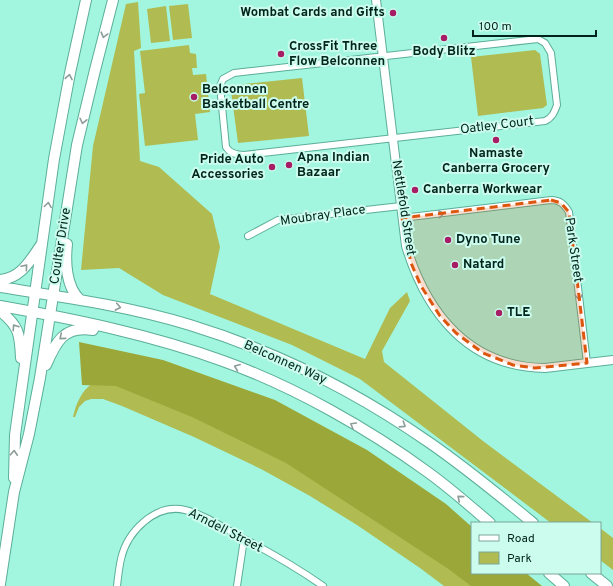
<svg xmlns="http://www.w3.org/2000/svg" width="613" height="586" font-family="Overpass,sans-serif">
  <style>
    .green { fill: #b0bb51 }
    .forest { fill: #9ca739 }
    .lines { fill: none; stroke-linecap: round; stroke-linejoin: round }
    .minor-casing { stroke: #5bae98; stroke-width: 8 }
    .tertiary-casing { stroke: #5bae98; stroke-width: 10 }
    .primary-casing { stroke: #5bae98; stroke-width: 12 }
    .minor { stroke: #fff; stroke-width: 6 }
    .tertiary { stroke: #fff; stroke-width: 8 }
    .primary { stroke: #fff; stroke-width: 10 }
    .oneway { stroke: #8c9c99 }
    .marked { fill: #dc560d; fill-opacity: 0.2; stroke: #dc560d; stroke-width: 3; stroke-dasharray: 8 5; stroke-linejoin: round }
    .poi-dot { fill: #a61d65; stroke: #ccfced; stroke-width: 1.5 }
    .labels { text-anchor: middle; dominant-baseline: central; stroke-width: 4; stroke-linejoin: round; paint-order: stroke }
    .poi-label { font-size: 13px; font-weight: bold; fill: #00241c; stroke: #ccfced; text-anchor: start }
    .street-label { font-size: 13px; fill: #00241c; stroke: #ccfced }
  </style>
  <rect width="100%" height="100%" fill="#a2f6df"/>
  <path class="green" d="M138,2L141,48L134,51L140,161L159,167L212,214L220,247L210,294L365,359L390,308L407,292L410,301L382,351L384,362L483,441L593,523H551L360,379L292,345L163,295L119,268L81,270L93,146L126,4Z
    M188,4L192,38L173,40L169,6Z
    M166,6L170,41L151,43L147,9Z
    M189,45L190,53L196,54L197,68H192L193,75L206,74L210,112L195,114L198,140L145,146L139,94L145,93L140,51Z
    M535,50L540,54L547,105L543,108L478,116L471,57Z
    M302,78L309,136L238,143L231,91L235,85Z
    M139,374L472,573L510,586H444L420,568L357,525L310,496L261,469L194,437L122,406L103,399H91L85,401L79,407L75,417H73C76,404 81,391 93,383C99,379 130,376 139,374Z
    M600,528L613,538V570L600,560Z"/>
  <path class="forest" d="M79,342L163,360L275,400L367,450L446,504L472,527V573H526L542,586H471L447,568L286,463L192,417L116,386L82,385Z"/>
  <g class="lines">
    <defs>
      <path id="minor" d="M538,39L545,43L551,53L557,105C554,113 552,118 545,121L244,155C237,155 230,154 226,147L220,86L223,79L234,73Z
        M402,218L551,200C560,200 564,204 569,212L587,363
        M248,236L278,220L401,206
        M117,586C118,577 119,568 121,559C127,532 155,503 185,510C203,514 220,526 237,535C266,550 296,567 323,586
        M237,586L244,539"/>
      <path id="tertiary" d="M376,0L406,246C427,314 469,367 545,368L613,360"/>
      <path id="primary" d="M67,244C65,262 66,287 80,300
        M0,280C21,278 30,261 41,245
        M0,287C63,297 128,306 190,325C275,351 357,392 430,443C466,468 499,495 533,523
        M0,306C74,319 152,335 223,361C293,386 369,429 429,473C451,489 470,506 490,523
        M0,311C19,326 20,334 21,358
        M46,365C56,342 64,325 93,330
        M14,478L15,435L54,159L70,73L86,0
        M549,573L564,586
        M591,573L607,586
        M0,584L14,492L29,434L40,378L77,145L95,70L113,0"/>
    </defs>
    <use href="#minor" class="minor-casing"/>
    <use href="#tertiary" class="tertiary-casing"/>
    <use href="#primary" class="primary-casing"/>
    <use href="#minor" class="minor"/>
    <use href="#tertiary" class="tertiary"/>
    <use href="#primary" class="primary"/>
  </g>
  <defs><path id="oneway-chevron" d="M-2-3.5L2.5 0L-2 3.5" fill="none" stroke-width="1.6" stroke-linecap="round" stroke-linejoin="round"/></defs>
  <g class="oneway">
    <use href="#oneway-chevron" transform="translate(104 35) rotate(105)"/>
    <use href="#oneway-chevron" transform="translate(69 77) rotate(-79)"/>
    <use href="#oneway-chevron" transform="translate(83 121) rotate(103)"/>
    <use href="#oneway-chevron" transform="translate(48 205) rotate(-82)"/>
    <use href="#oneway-chevron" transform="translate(441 214) rotate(-7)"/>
    <use href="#oneway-chevron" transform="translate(25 267) rotate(-49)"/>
    <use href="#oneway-chevron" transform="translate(579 297) rotate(83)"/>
    <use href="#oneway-chevron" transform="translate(118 307) rotate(11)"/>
    <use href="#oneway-chevron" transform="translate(15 327) rotate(-124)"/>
    <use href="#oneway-chevron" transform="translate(62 337) rotate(140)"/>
    <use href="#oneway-chevron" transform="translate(237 367) rotate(-158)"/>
    <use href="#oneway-chevron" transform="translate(353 425) rotate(-150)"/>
    <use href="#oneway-chevron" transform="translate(403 425) rotate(33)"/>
    <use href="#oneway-chevron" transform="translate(14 453) rotate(-87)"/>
    <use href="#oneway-chevron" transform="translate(460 498) rotate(-140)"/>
  </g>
  <path class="marked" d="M551,200L561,203L569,212L587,363L535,368L513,365L483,353L456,333L440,316L421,286L411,263L402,218Z"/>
  <g class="poi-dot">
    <circle cx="393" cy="13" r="4"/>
    <circle cx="444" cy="38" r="4"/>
    <circle cx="281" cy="54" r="4"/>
    <circle cx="194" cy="97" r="4"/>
    <circle cx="496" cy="140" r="4"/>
    <circle cx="289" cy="165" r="4"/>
    <circle cx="272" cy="167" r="4"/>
    <circle cx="415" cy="190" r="4"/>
    <circle cx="448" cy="240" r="4"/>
    <circle cx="455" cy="265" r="4"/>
    <circle cx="499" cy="313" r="4"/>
  </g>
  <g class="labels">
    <g class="poi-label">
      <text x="385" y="13" text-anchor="end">Wombat Cards and Gifts</text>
      <text x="289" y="47">CrossFit Three<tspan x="289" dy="15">Flow Belconnen</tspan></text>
      <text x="444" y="52" text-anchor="middle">Body Blitz</text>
      <text x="202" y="90">Belconnen<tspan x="202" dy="15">Basketball Centre</tspan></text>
      <text x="496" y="154" text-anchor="middle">Namaste<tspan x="496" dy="15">Canberra Grocery</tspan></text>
      <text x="297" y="158">Apna Indian<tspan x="297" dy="15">Bazaar</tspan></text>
      <text x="264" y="160" text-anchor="end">Pride Auto<tspan x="264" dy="15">Accessories</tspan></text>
      <text x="423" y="190">Canberra Workwear</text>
      <text x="456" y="240">Dyno Tune</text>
      <text x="463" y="265">Natard</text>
      <text x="507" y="313">TLE</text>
    </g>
    <g class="street-label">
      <text transform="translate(497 126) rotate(-7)">Oatley Court</text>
      <text transform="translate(403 208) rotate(81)">Nettlefold Street</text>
      <text transform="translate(323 216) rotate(-8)">Moubray Place</text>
      <text transform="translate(61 246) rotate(-81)">Coulter Drive</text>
      <text transform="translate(573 250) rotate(82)">Park Street</text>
      <text transform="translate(285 363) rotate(24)">Belconnen Way</text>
      <text transform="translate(225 531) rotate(27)">Arndell Street</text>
    </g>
  </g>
  <rect x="471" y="522" width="130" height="52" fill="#ccfced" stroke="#7aa699"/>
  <rect x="479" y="535" width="20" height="6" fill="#ffffff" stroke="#7aa699"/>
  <text x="507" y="542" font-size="12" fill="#00241c">Road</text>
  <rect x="479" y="552" width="20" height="12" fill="#b0bb51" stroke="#7aa699"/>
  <text x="507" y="562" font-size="12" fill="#00241c">Park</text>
  <path d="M473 30v6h123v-6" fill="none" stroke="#00241c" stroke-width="2"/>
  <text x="479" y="30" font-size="12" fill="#00241c" stroke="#ccfced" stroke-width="3" paint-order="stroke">100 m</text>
</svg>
